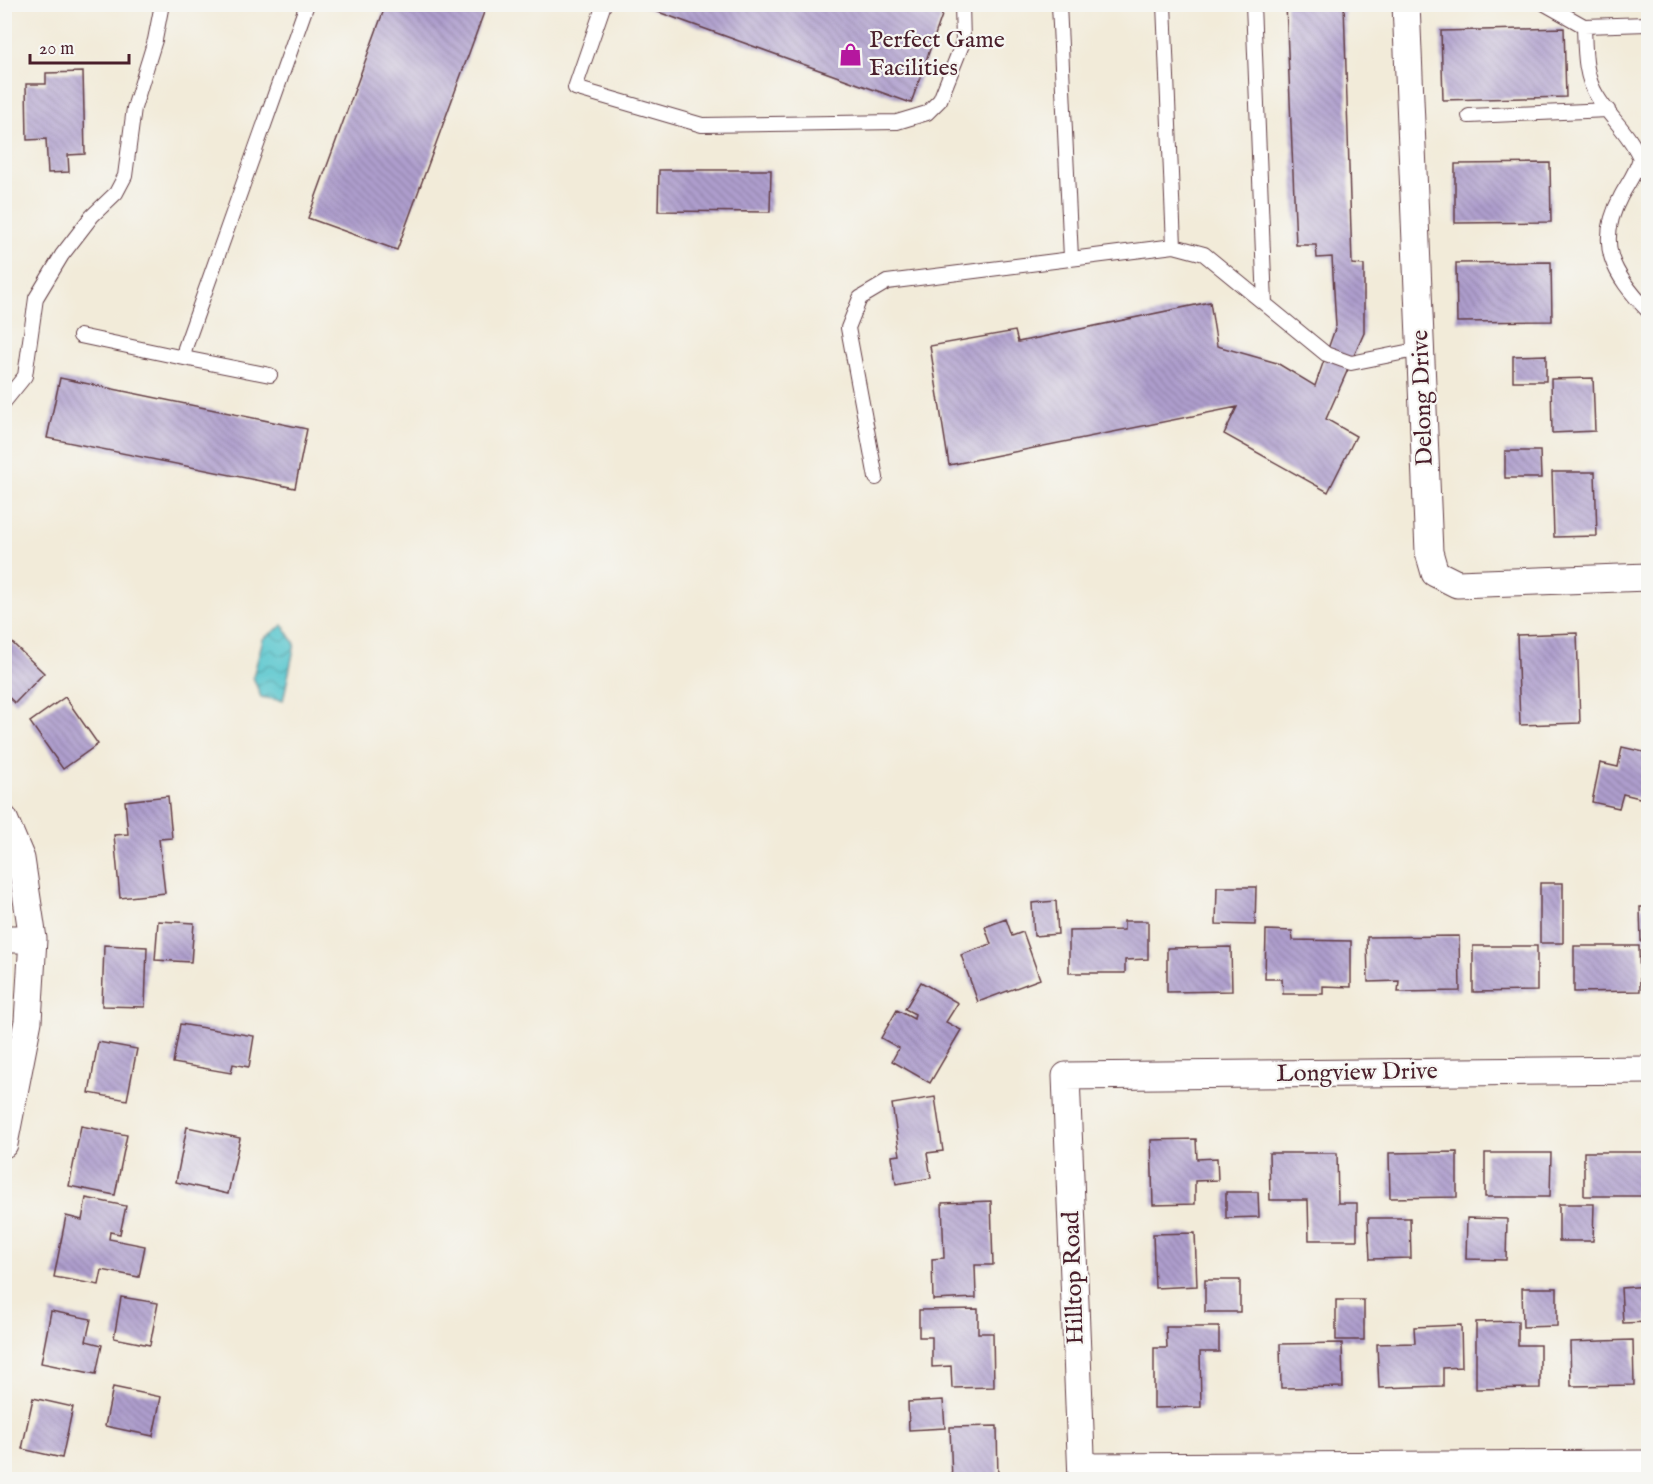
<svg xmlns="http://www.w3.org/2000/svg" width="1653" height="1484" font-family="'IM FELL English',serif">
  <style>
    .water { fill: url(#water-waves); stroke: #51727c; stroke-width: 1.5 }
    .building { fill: url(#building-back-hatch) }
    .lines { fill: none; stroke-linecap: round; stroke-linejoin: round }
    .lane-casing { stroke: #633e45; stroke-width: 16 }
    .street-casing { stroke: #633e45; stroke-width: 29 }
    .lane { stroke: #fff; stroke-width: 14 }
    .street { stroke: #fff; stroke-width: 27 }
    .labels { text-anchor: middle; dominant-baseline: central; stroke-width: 4.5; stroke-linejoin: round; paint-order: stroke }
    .poi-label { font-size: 24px; fill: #4a1f2b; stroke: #f6f6f2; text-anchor: start }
    .street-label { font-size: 24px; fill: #4a1f2b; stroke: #f6f6f2 }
  </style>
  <defs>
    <pattern id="water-waves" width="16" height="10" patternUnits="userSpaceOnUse" patternTransform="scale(1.5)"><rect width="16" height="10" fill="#58c6ce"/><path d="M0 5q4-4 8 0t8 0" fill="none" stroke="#4ba0a7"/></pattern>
    <pattern id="building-back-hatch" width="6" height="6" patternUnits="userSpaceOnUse" patternTransform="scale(1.5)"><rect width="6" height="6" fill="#ae9ecd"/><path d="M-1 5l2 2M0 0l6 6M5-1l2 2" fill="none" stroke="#9080a7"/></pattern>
  </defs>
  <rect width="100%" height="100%" fill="#f6f6f2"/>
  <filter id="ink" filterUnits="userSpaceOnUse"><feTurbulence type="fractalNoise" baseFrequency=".0167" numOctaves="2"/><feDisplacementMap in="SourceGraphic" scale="12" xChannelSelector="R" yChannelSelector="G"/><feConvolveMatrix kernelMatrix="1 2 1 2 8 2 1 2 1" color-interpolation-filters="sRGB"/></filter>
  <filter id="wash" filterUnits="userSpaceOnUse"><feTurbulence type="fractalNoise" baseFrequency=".008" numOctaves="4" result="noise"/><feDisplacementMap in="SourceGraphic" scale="24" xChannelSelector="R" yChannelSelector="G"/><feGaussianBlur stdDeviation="1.35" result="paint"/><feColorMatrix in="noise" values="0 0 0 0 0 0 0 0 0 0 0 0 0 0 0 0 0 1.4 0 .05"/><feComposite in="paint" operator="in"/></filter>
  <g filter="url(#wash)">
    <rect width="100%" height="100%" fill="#f2ebd9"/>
    <path class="water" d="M283,625L295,644L283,701L261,697L253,677L263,639Z"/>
    <g id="blocks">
      <path class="building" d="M386,4H487L397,250L308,218Z
        M636,4H946L911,103Z
        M1286,4H1344L1352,264L1364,265V333L1326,419L1356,436L1328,492L1224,434L1237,407L949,465L930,346L1015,331L1018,342L1210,302L1217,346L1277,363L1315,386L1336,326L1332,257L1317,258L1316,245H1296Z
        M1564,28L1566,97L1443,100L1441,31Z
        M83,72L85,154L68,155L69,172L48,173L46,139L27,140L26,84H46V73Z
        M1550,163L1551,222L1455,223V164Z
        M659,170H771L770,212L658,211Z
        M1551,262L1552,321L1457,322L1456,263Z
        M1546,355V381H1513V356Z
        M60,378L307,429L295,488L47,438Z
        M1593,378L1595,431L1552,433L1551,379Z
        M1505,451H1540L1541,478H1505Z
        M1552,472H1595L1597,536L1554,537Z
        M1577,633L1580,723L1520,725L1517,635Z
        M4,635L44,673L15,703L4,693Z
        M65,697L98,744L63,769L30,722Z
        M1622,747L1648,753V800L1623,794L1619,808L1592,802L1600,763L1618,767Z
        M168,796L172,838L159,839L165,893L120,898L114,835L128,834L125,801Z
        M1540,883H1563V943H1540Z
        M1217,887H1256L1255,925L1216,924Z
        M1056,901L1058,934L1034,936L1032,903Z
        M1640,907H1648V941L1641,942Z
        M1006,919L1012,936L1023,932L1040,979L978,1002L961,955L991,944L985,927Z
        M158,921L194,923L191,962L155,960Z
        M1124,921H1148V959L1125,960V973H1069V931L1124,930Z
        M1266,930L1292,931L1293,940L1351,941V987L1323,986V994H1283L1282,979H1265Z
        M1459,936L1460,991L1398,992L1399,981L1368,982L1367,937Z
        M104,945L147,947L145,1007L102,1006Z
        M1473,946H1537V991L1473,992Z
        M1574,946H1639L1640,991L1574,992Z
        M1231,947L1232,991L1167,992V948Z
        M921,982L958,1003L946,1022L961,1030L930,1083L892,1061L899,1048L881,1038L897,1010L914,1019L915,1014L905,1009Z
        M180,1024L254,1036L249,1067L233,1064L231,1073L173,1063Z
        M98,1042L137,1049L127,1100L89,1093Z
        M935,1097L943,1151L927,1153L931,1178L896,1184L892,1156L900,1155L892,1104Z
        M81,1126L127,1135L115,1195L69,1186Z
        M187,1127L240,1138L228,1194L176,1182Z
        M1196,1139L1197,1159L1217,1158L1218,1180L1195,1181V1204L1153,1205L1151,1140Z
        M1457,1152V1197L1390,1198L1389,1153Z
        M1584,1152H1648L1647,1196H1584Z
        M1269,1153H1337L1338,1203H1357V1240H1309L1308,1200H1270Z
        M1485,1153H1551L1550,1197H1485Z
        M1226,1192H1258L1259,1217L1226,1218Z
        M86,1198L126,1206L120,1234L110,1232L109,1239L145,1246L139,1277L102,1270L99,1285L54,1277L66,1216L82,1220Z
        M991,1201L993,1265H975L976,1298L933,1300L932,1259L944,1258L942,1203Z
        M1559,1204H1594L1593,1241H1559Z
        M1368,1218H1410L1411,1258L1370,1259Z
        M1467,1218L1507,1219L1506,1260L1466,1259Z
        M1195,1233L1197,1286L1155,1288L1153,1234Z
        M1205,1280H1240V1312H1205Z
        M1648,1286V1322L1623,1323L1621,1288Z
        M1522,1288H1557V1326L1523,1327Z
        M121,1297L158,1303L150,1345L114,1338Z
        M1336,1300H1364V1340H1336Z
        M978,1309V1333H993L994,1387L952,1388L951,1366L932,1367V1337H919V1310Z
        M51,1311L91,1319L86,1341L102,1345L96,1374L41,1363Z
        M1518,1321V1345H1540V1388L1476,1389V1322Z
        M1461,1325L1462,1367L1443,1368V1386L1379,1388L1377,1344L1415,1343L1414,1327Z
        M1166,1327H1219V1352H1200L1201,1407L1154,1408V1348H1167Z
        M1633,1340L1634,1385L1571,1386L1570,1342Z
        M1342,1343L1343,1387L1281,1388L1280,1344Z
        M113,1387L161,1397L153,1436L105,1426Z
        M33,1398L73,1407L62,1458L22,1449Z
        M943,1400L945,1428L909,1430L908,1402Z
        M997,1426L998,1480H952L950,1427Z"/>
    </g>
  </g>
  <g filter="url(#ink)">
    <use href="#blocks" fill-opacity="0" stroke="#633e45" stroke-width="1.5"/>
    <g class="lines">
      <defs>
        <path id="lane" d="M604,4L575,88L702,125L897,122L927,113L940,100L963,42L962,4
          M1059,4L1071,258
          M1164,4L1174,246
          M1253,4L1265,304
          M1545,4L1584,26L1648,24
          M1584,26C1585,50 1584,75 1597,96C1610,118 1630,134 1640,158C1636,173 1628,183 1621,196C1595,245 1613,274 1648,311
          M1469,116L1608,110
          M80,336L184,358
          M270,375L184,358L185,348L307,4
          M4,402L25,376L36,298L62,255L92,216L116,193L125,176L134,108L155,40L162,4
          M876,478L848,328L860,298L887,282L1174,246L1204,254L1326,354L1351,363L1421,349"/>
        <path id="street" d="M1406,4L1429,552L1435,573L1457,584L1648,577
          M4,819L21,859L33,939L28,1021L4,1144
          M4,939H33
          M1082,1467L1648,1464
          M1082,1480L1066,1076L1648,1070"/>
      </defs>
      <use href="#lane" class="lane-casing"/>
      <use href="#street" class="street-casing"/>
      <use href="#lane" class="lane"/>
      <use href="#street" class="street"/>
    </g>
  </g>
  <defs>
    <symbol id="shop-bare" viewBox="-9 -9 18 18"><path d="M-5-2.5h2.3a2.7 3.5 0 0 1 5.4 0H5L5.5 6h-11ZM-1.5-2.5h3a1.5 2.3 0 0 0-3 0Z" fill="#b5179e" stroke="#f6f6f2" stroke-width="2.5" paint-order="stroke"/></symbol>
  </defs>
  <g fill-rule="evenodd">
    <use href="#shop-bare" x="834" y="38" width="33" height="33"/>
  </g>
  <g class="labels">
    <g class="poi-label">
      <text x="869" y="40">Perfect Game<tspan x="869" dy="28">Facilities</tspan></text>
    </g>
    <g class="street-label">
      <text transform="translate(1423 398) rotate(-92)">Delong Drive</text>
      <text transform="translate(1357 1073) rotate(-1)">Longview Drive</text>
      <text transform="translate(1074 1278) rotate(-92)">Hilltop Road</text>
    </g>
  </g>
  <rect width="1653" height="1484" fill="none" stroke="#f6f6f2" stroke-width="24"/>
  <path d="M30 54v9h99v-9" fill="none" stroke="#4a1f2b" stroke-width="3"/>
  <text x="39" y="54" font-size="18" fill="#4a1f2b" stroke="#f6f6f2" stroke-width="4.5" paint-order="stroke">20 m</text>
</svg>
